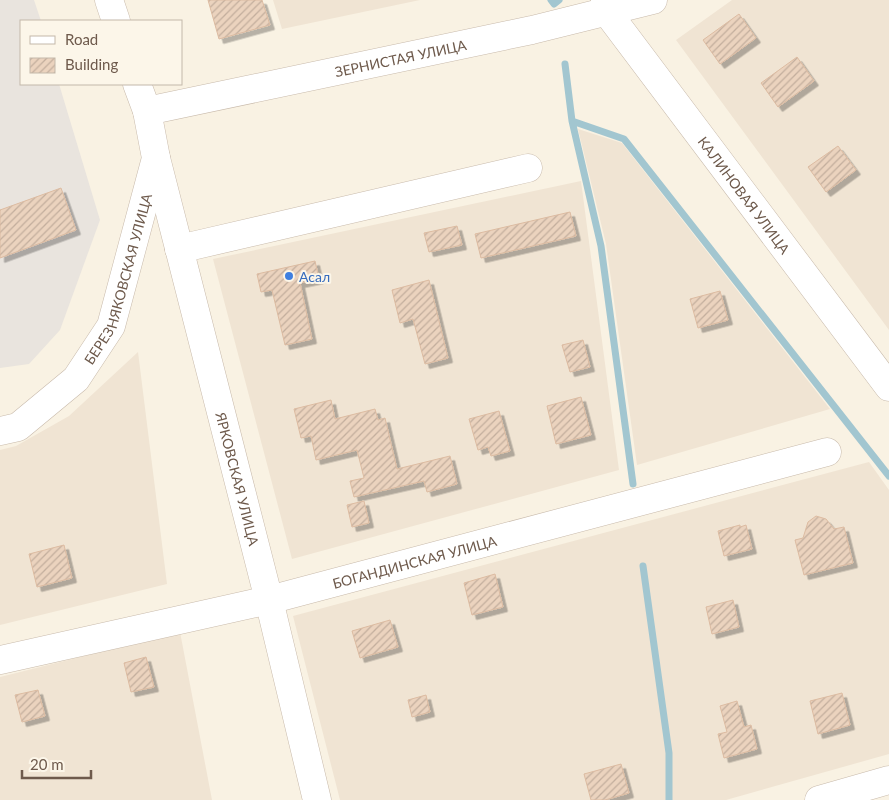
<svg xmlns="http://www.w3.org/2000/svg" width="889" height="800" font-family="Lato,sans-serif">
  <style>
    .residential { fill: #f0e4d3 }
    .industrial { fill: #e9e4de }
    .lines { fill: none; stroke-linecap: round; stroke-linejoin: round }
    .stream { stroke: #a2c6d0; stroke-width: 7 }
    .building { fill: url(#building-hatch); stroke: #dcbba1; filter: url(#shadow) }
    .minor-casing { stroke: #c8baab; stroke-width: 29 }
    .minor { stroke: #fff; stroke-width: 28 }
    .shop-dot { fill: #3f7fe0; stroke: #fcf6e9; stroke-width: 2 }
    .labels { text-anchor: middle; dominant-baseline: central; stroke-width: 4; stroke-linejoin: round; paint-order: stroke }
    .street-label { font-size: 14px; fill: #6e5a4c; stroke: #fcf6e9 }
    .shop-label { font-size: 14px; fill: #366cbe; stroke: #fcf6e9; text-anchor: start }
  </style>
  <defs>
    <pattern id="building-hatch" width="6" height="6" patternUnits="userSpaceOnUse" patternTransform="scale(1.25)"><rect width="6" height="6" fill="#ebd3be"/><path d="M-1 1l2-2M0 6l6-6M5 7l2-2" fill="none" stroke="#c3ae9d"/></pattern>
    <filter id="shadow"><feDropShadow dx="4.5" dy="4.5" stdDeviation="0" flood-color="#0004"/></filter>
  </defs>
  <rect width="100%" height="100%" fill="#f9f2e3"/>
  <path class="residential" d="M273,0H420L282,29Z
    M732,0H889V330L676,40Z
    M578,129L622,143L830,409L637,465L606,244Z
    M581,181L619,470L292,559L213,259Z
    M138,352L167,584L0,625V450L16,446L69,416Z
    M869,462L889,490V754L726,800H340L293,616Z
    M180,632L212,800H0V677Z"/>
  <path class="industrial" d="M0,0H34L41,21H21V84H59L100,220L60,330L29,364L0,368Z"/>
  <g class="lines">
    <path class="stream" d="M551,0L554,4L559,0
      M565,64L572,121L624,139L889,476
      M572,121L601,246L633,484
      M643,566L669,753V800"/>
  </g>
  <path class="building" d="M208,0H262L270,25L219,39Z
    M739,14L756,38L720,64L703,40Z
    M797,57L814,81L778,107L761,83Z
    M838,146L856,170L826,192L808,167Z
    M61,188L76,230L0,258V210Z
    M570,212L576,236L481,258L475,234Z
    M457,226L462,245L429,252L424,233Z
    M315,261L319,279L300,283L312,339L285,345L272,290L261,292L257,274Z
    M429,280L448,358L425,364L413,319L400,323L392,290Z
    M720,291L728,320L698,328L690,299Z
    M583,340L590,367L570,372L562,345Z
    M581,397L591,435L556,444L547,406Z
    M331,400L335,419L375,409L378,420L385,418L397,469L450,456L457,484L427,492L424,481L354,497L350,481L364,478L357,450L316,460L311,436L301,438L294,409Z
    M499,411L510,451L491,456L488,447L478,450L469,419Z
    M364,501L369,523L352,527L347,505Z
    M816,516L826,519L834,529L844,527L853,563L804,575L795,540L803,538L808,522Z
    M740,525V527L746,525L752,549L724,556L718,531Z
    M64,545L72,578L37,587L29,554Z
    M495,574L503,607L472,615L464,583Z
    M733,600L739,627L712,634L706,607Z
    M390,620L398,647L360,658L352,631Z
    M146,657L154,687L131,692L124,663Z
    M38,690L45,716L22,722L15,695Z
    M842,693L850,725L818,734L810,701Z
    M426,695L430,712L412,717L408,700Z
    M737,701L744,727L751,725L757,749L724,758L718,734L727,732L720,706Z
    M621,764L629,793L605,800H591L584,774Z"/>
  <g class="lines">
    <defs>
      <g id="minor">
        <path d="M109,0L116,21"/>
        <path id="s1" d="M605,0L607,12L889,387"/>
        <path id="s2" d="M147,111L532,30L653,0"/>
        <path id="s3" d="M156,158L269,600L317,800"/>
        <path d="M179,249L528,168"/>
        <path id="s4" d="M0,431L18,427L76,379L111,326L156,158L147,111L137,84"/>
        <path id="s5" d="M0,660L269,600L827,452"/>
        <path d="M819,800L889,780"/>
      </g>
    </defs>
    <use href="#minor" class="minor-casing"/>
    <use href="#minor" class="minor"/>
  </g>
  <circle class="shop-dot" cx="289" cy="276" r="5"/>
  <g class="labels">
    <g class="street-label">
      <text stroke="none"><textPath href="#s2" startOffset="259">ЗЕРНИСТАЯ УЛИЦА</textPath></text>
      <text stroke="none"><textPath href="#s1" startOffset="241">КАЛИНОВАЯ УЛИЦА</textPath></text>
      <text stroke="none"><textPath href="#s4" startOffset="204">БЕРЕЗНЯКОВСКАЯ УЛИЦА</textPath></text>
      <text stroke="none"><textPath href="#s3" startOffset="331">ЯРКОВСКАЯ УЛИЦА</textPath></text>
      <text stroke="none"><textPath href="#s5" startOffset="426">БОГАНДИНСКАЯ УЛИЦА</textPath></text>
    </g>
    <g class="shop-label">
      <text x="299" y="276">Асал</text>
    </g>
  </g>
  <rect x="20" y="20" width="162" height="65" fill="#fcf6e9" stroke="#c3b8aa"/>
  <rect x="30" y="36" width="25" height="8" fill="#ffffff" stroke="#c3b8aa"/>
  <text x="65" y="45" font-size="15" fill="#6e5a4c">Road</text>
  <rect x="30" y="58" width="25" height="15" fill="url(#building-hatch)" stroke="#c3b8aa"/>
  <text x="65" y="70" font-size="15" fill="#6e5a4c">Building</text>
  <path d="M22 770v8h69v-8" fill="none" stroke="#6e5a4c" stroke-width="2.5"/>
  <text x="30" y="770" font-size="15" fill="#6e5a4c" stroke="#fcf6e9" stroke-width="4" paint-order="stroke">20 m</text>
</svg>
